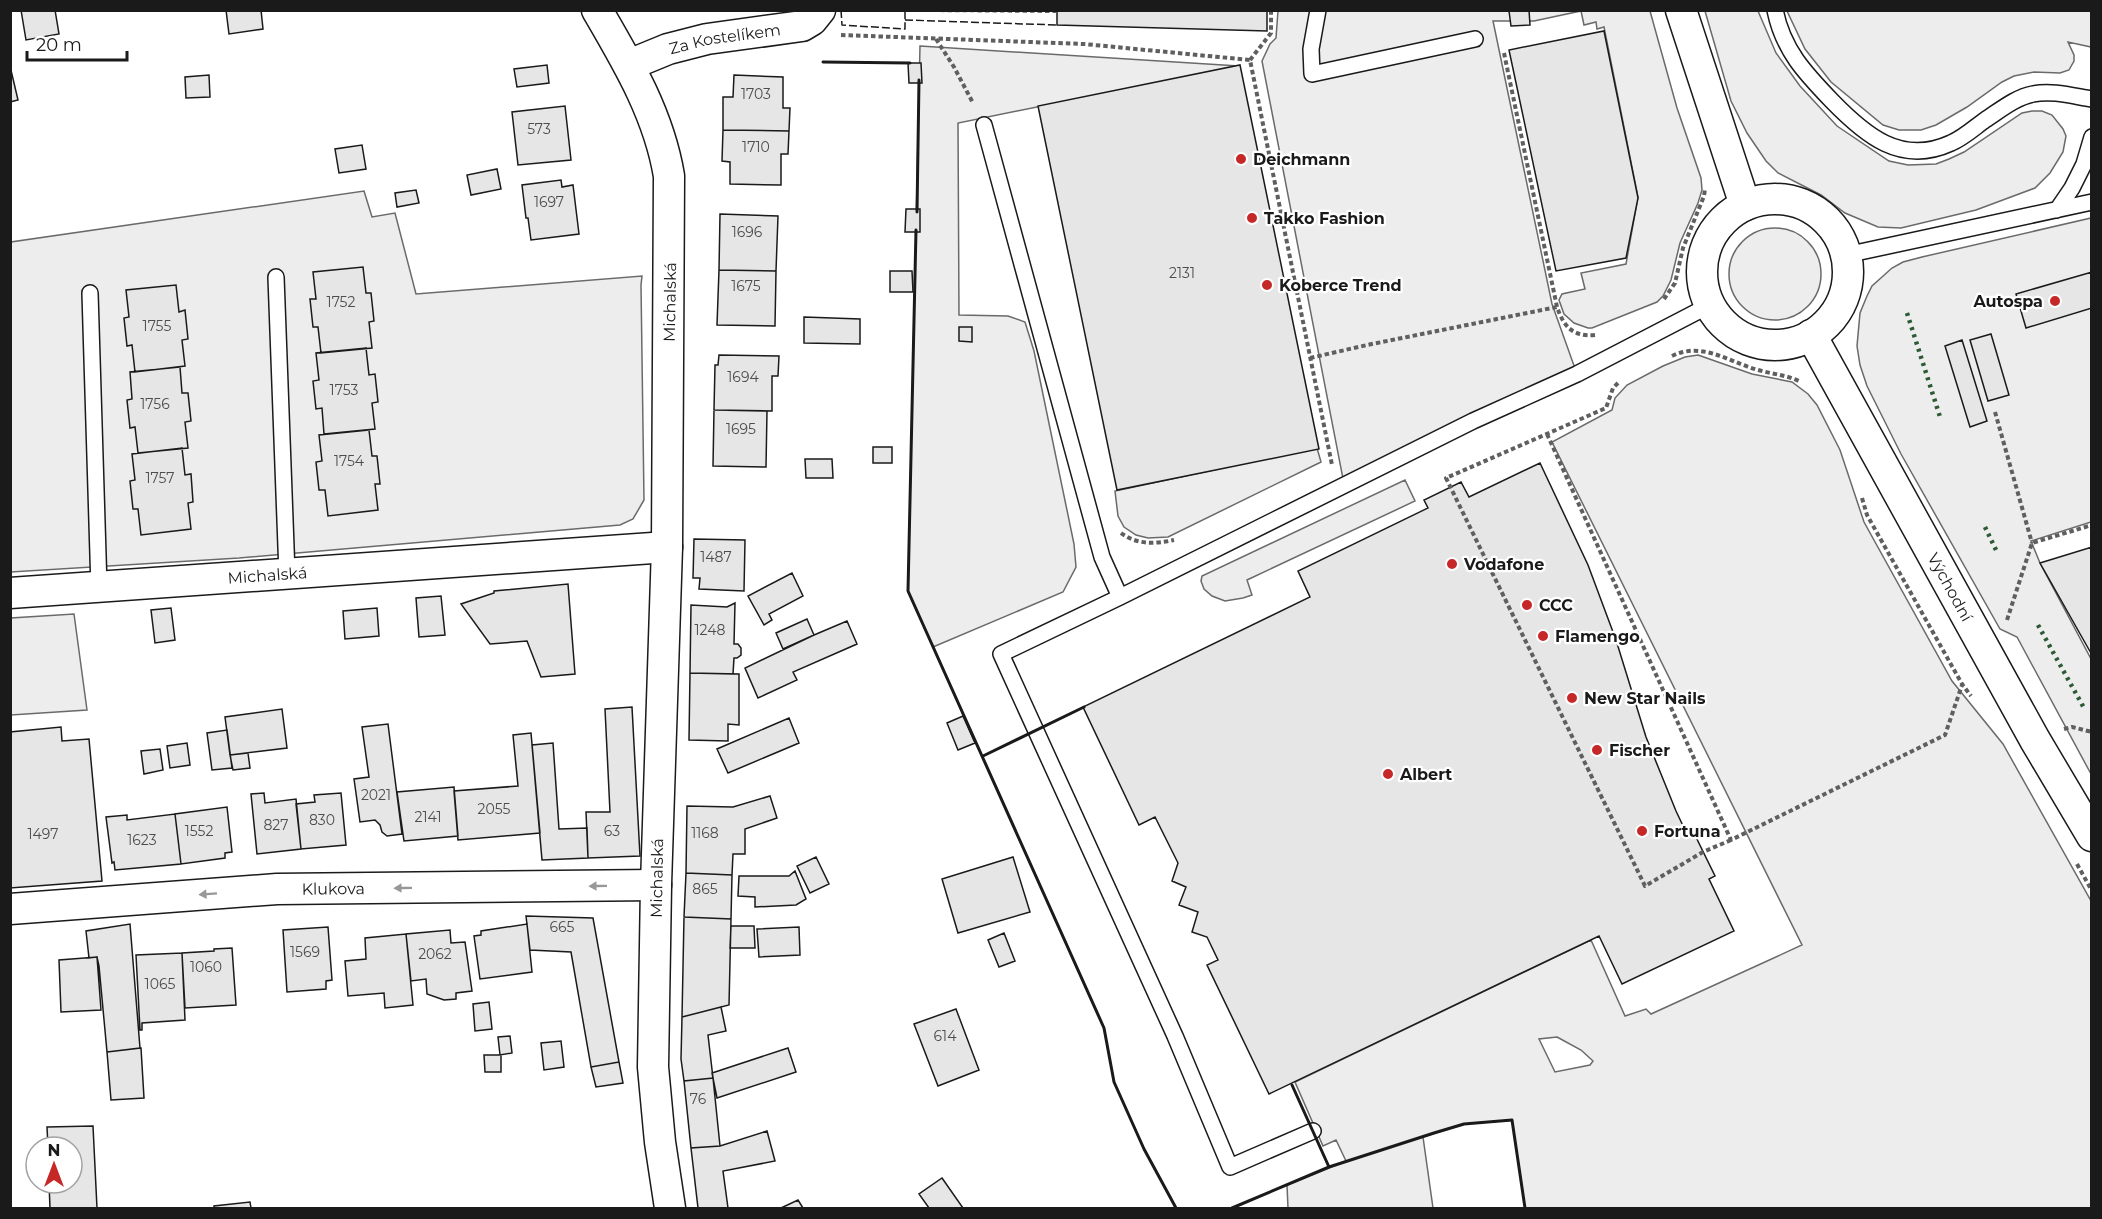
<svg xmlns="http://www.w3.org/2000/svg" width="2102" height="1219" font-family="Montserrat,sans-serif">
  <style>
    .built { fill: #ededed; stroke: #6a6a6a; stroke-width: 1.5; fill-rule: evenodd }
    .building { fill: #e6e6e6; stroke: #1a1a1a; stroke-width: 1.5 }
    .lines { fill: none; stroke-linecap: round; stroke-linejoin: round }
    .service-casing { stroke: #1a1a1a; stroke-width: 18 }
    .minor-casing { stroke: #1a1a1a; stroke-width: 33 }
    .path { stroke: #5f5f5f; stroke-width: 4; stroke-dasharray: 4.5 3; stroke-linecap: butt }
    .service { stroke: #fff; stroke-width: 15 }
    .minor { stroke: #fff; stroke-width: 30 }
    .hedge { stroke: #2b5a34; stroke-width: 4.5; stroke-dasharray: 3 4.5; stroke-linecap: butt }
    .fence { stroke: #1a1a1a; stroke-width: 1.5; stroke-dasharray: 8 3; stroke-linecap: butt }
    .wall { stroke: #1a1a1a; stroke-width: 3 }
    .oneway { fill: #989898 }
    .poi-dot { fill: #c62828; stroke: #fff; stroke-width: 2 }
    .labels { text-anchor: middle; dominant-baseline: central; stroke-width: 4.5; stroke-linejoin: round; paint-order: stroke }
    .number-label { font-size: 14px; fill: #4d4d4d }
    .street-label { font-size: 16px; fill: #1a1a1a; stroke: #fff }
    .poi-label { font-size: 16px; font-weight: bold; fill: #1a1a1a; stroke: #fff; text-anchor: start }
  </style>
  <rect width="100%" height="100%" fill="#fff"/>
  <path class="built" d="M1278,11H1650L1677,108L1701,178L1702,190L1698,203L1680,243L1671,280L1663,296L1657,302L1592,328H1588L1574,323L1564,314L1559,300L1562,294L1585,289L1581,273L1626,264L1638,197L1604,27L1597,29L1596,22L1584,25L1581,11L1534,21H1493L1552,304L1577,374L1344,484L1262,61L1270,44L1276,38Z
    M1705,11H1758L1776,53L1800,86L1837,126L1889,161L1908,165L1936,164L1949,159L1964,152L2022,113L2032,111H2042L2052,115L2063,129L2066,136L2063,152L2050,173L2035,188L1976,210L1901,228L1878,227L1845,213L1821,195L1778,173L1766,161L1747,133L1731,101Z
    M1787,11H2091V47L2068,42L2074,55V61L2069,70L2060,73L2034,72L2014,76L2002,82L1967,107L1936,125L1921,130H1899L1883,125L1831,82L1805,49Z
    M920,46L1239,66L958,123L959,315L1008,316L1025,322L1034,351L1074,544L1076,567L1063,592L933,647L908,591Z
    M364,191L372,217L395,213L416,294L642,276L641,285L644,500L633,519L620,525L239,558L11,572V242Z
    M2091,218V522L2031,541L2040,563L2091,659V774L2017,637L2000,629L1901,454L1867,386L1860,365L1857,346L1860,313L1867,296L1872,286L1892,268L1903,262L1922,257Z
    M1729 274a46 46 0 1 1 92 0a46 46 0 1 1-92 0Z
    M1698,355L1752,374L1792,382L1808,394L1817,405L1840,450L1864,522L1952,681L2003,744L2091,901V1208H1525L1512,1120L1464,1124L1423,1137L1433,1208H1288L1287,1185L1346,1161L1336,1140L1323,1146L1295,1082L1591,940L1625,1016L1646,1009L1651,1014L1802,945L1552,442L1612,410L1615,398L1627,385L1663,366L1685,357ZM1557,1037L1581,1050L1593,1061L1590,1065L1555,1072L1539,1039Z
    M1317,448L1321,462L1168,537L1148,538L1136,535L1124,527L1118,516L1115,491Z
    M1405,480L1415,501L1247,580L1252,595L1243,598L1225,601L1212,596L1204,589L1201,581L1202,576Z
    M74,614L87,710L11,715V618Z"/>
  <path class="building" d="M21,10H55L59,34L26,40Z
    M226,10H261L263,29L229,34Z
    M1057,10H1267V31L1057,25Z
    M1529,10L1530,25L1511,26L1509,11Z
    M1604,31L1638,198L1626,258L1556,271L1509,50Z
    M908,63H921L922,83H909Z
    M547,65L549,83L517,87L514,69Z
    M1240,65L1319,449L1117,490L1038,106Z
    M10,66L18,100L10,102Z
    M209,75L210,97L186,98L185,77Z
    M734,75L783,77V108H790L789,131L723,130V97H733Z
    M565,106L571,160L518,165L512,112Z
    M723,130L789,131L788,154H781V185L730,184V162L722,161Z
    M362,145L366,169L339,173L335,149Z
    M497,169L501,189L471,195L467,175Z
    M561,180L562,187L573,185L579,234L531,240L528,218H526L522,185Z
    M416,190L419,203L397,207L395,193Z
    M906,209H920V232H905Z
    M720,214L778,216L776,271L719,270Z
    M363,267L366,293H371L374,321L369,322L372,348L321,353L318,327H313L310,299H316L313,272Z
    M719,270L776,271L775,326L717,325Z
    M890,271H912L913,292H890Z
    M2092,272V308L2026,328L2016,294Z
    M176,285L179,312L185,310L188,339L182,340L185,366L135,372L132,345L127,346L124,318L129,317L126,290Z
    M804,317L860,319V344L804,343Z
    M959,327H972V342L959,341Z
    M1991,334L2009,395L1988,401L1970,340Z
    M1962,340L1987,421L1970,427L1945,346Z
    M366,348L369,375L375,374L378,402L372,403L375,429L324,434L322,408L316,409L313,381L319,380L316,353Z
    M719,355L779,356L778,376H772V411L714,410L715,365H718Z
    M180,367L182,393H188L191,421L185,422L188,448L138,453L135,427L130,428L127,400L132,399L130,372Z
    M714,410L767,411L766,467L713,466Z
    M369,430L372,456H377L380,484H375L378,510L328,516L325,490H319L316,462L322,461L319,435Z
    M873,447H892V463H873Z
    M182,448L185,475L191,474L193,502L188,503L191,529L141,535L138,509H133L130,481L135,480L132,454Z
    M805,459H832L833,478H806Z
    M1540,463L1588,565L1616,640L1646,737L1676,811L1685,830L1691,827L1715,876L1709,879L1734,931L1622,984L1599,936L1269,1094L1207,965L1218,960L1207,937L1192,932L1198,912L1179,905L1186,887L1172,881L1178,863L1155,817L1139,825L1083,707L1310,597L1298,571L1428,508L1424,500L1461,482L1469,497Z
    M694,539L745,540L744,591L699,589L700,578H693Z
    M2092,547V655L2040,563Z
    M792,573L803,596L769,614L772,620L764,625L748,596Z
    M568,584L575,674L541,677L527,641L490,644L461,604L494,593V591Z
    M441,596L445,635L419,637L416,598Z
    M735,603L734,644H738L741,648V655L737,658H734L733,674L690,673L691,605L727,607Z
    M171,608L175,640L155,643L151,610Z
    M377,608L379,636L345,639L343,611Z
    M807,619L814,635L783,649L776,633Z
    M847,621L857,644L793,672L797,680L758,698L745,668L814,635Z
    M690,673L739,674V725L728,724V741L689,740Z
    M632,707L640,856L588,858L586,812H610L605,709Z
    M282,709L287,748L230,755L225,717Z
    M963,716L975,743L958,750L947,723Z
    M789,718L799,743L728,773L717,749Z
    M388,724L402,834L387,836L382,832L380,825L375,820L360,822L354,779L369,777L362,727Z
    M61,727L62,741L89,739L102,881L10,888V732Z
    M227,730L232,768L212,770L207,733Z
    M531,733L540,833L458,840L454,791L518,786L513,735Z
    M187,743L190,765L170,768L167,746Z
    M553,743L559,829L587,828L588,858L542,860L532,745Z
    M160,749L163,770L144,774L141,751Z
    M248,753L250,768L233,770L230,755Z
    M454,787L458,836L404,841L397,792Z
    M264,793L265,803L296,799L301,849L257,854L251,794Z
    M341,793L346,845L301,849L296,804L315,802L314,795Z
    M770,796L777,818L745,829V854H733L732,875L686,873L687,806L733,807Z
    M227,807L232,852L225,853V858L181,864L175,814Z
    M175,814L181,864L115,870L114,862L112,863L106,817L127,815V820Z
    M816,857L829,884L810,893L797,866Z
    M1013,857L1030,912L958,933L942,879Z
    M795,871L806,899L796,905L755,907V897L738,896L739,876H789Z
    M686,873L732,875L731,919L684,917Z
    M526,916L593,918L619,1062L591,1067L571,952L530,950Z
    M684,917L731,919L729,1005L682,1017Z
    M130,924L140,1048L107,1052L99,966L97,957L89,958L86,931Z
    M527,924L532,972L480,979L474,936L481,935V931Z
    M731,926H754L755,948H730Z
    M328,927L332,980L326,981V989L287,992L283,930Z
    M799,927L800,955L759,957L757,929Z
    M450,930L451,943L465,942L472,991L456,993V999L444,1000L427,994L426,979L411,981L406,934Z
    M1004,933L1015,961L999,967L988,940Z
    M406,934L413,1005L385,1008L384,993L348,996L345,961L366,959L365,938Z
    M232,948L236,1005L185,1008L182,953L214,951V949Z
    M182,953L185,1020L142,1023V1030H140L136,955Z
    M97,957L101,1010L61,1012L59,960Z
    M489,1002L492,1029L475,1031L473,1004Z
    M721,1007L726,1031L708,1035L713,1078L684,1081L681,1059L682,1017Z
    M956,1009L979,1070L938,1086L914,1024Z
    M510,1036L512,1053L500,1055L498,1037Z
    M561,1041L564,1067L544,1070L541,1043Z
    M141,1048L144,1098L111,1100L107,1052Z
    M788,1048L796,1072L717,1098L712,1073Z
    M484,1055H501V1072H485Z
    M619,1062L623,1083L596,1087L591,1067Z
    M713,1078L720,1146L691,1148L684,1081Z
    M93,1126L97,1208H50L49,1183H72V1147H48L47,1127Z
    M767,1131L775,1161L723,1171L728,1208H698L691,1148L720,1146Z
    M942,1178L963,1208H929L919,1194Z
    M798,1200L803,1208H781Z
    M250,1202L251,1208H214V1206Z"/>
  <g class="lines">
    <defs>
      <path id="service" d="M1318,10L1311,49L1312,74L1475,39
        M1775,10C1783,50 1805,73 1832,101C1865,135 1901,166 1951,143C1963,138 1974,128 1985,120C1999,111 2016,97 2033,94C2052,90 2073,96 2092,99
        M984,125L1102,557L1120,597
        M2057,210L2072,188L2084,164L2092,137
        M1846,255L2092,202
        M276,277L287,574
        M90,293L99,588
        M1313,1131L1230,1167L1175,1036L1001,654L1120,597L1473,421L1577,374L1710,305"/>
      <g id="minor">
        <path d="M597,10C628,63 659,115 669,176L667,547L656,885L653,1067L660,1142L670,1208"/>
        <path d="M1681,10L1745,205"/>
        <path id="s1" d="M629,65L668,49L707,39L802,26L812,20L820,10"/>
        <circle cx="1775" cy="272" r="73"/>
        <path id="s2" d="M1811,335L2035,740L2092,836"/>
        <path id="s3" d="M10,593L667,547"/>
        <path id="s4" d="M10,909L277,889L656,885"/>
      </g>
    </defs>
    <use href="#service" class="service-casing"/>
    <use href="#minor" class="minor-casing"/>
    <path class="path" d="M925,10L1057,11
      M841,35L1084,44L1250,60L1332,465
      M936,39L954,67L973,103
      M1504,53L1557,307
      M1250,60L1271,33V10
      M1664,299L1675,283L1683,248L1704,196L1705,189
      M1672,356C1702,341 1729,362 1758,370C1772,374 1786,375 1799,381
      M1310,358L1367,345L1557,307C1564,327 1573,337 1595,335
      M1618,383L1613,388L1606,408L1446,478L1645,886L1703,852L1731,840
      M1995,412L2032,543
      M1547,434L1731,840L1945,735L1962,685
      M1862,498L1867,515L1962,684L1971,696
      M1121,533C1137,545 1155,544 1174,540
      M2007,620L2032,543L2092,525
      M2064,729L2072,727L2092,732
      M2077,864L2092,891"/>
    <use href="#service" class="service"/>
    <use href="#minor" class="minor"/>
    <path class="hedge" d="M1907,313L1941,420
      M1985,527L1996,550
      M2038,625L2084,708"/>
    <path class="fence" d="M841,10L842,25L905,29V10
      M905,20L1057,25"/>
    <path class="wall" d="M823,62L910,63
      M917,212L919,80
      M916,230L908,591L1104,1028L1114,1082L1144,1149L1176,1208
      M983,756L1084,707
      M1292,1085L1329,1167
      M1232,1208L1329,1167L1434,1133L1464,1124L1512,1120L1525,1208"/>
  </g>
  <defs><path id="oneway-solid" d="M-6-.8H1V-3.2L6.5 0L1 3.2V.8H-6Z" transform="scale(1.5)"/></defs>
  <g class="oneway">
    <use href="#oneway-solid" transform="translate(598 886) rotate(179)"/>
    <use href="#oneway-solid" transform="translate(403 888) rotate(179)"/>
    <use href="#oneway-solid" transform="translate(208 894) rotate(176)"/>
  </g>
  <g class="poi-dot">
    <circle cx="1241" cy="159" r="6"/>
    <circle cx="1252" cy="218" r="6"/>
    <circle cx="1267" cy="285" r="6"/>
    <circle cx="2055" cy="301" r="6"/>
    <circle cx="1452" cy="564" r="6"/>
    <circle cx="1527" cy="605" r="6"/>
    <circle cx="1543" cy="636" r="6"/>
    <circle cx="1572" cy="698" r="6"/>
    <circle cx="1597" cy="750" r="6"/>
    <circle cx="1388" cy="774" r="6"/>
    <circle cx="1642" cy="831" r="6"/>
  </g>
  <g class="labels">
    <g class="number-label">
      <text x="756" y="94">1703</text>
      <text x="539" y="129">573</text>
      <text x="756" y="147">1710</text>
      <text x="549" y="202">1697</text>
      <text x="747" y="232">1696</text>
      <text x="1182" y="273">2131</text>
      <text x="746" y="286">1675</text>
      <text x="341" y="302">1752</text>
      <text x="157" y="326">1755</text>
      <text x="743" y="377">1694</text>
      <text x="344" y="390">1753</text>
      <text x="155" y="404">1756</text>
      <text x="741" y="429">1695</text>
      <text x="349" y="461">1754</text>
      <text x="160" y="478">1757</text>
      <text x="716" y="557">1487</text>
      <text x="710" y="630">1248</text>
      <text x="376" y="795">2021</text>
      <text x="494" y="809">2055</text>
      <text x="428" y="817">2141</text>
      <text x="322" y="820">830</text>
      <text x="276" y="825">827</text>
      <text x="199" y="831">1552</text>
      <text x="612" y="831">63</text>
      <text x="705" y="833">1168</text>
      <text x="43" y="834">1497</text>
      <text x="142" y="840">1623</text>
      <text x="705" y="889">865</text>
      <text x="562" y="927">665</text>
      <text x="305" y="952">1569</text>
      <text x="435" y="954">2062</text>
      <text x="206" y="967">1060</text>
      <text x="160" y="984">1065</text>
      <text x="945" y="1036">614</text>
      <text x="698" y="1099">76</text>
    </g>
    <g class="street-label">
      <text stroke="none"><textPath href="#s1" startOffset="100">Za Kostelíkem</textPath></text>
      <text transform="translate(670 302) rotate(-89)">Michalská</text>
      <text stroke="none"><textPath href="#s3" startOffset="258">Michalská</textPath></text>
      <text stroke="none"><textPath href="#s2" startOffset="288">Východní</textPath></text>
      <text transform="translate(657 878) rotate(-89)">Michalská</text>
      <text stroke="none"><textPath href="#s4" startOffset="324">Klukova</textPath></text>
    </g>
    <g class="poi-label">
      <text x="1253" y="159">Deichmann</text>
      <text x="1264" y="218">Takko Fashion</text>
      <text x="1279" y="285">Koberce Trend</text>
      <text x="2043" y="301" text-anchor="end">Autospa</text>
      <text x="1464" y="564">Vodafone</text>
      <text x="1539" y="605">CCC</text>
      <text x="1555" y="636">Flamengo</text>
      <text x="1584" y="698">New Star Nails</text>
      <text x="1609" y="750">Fischer</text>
      <text x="1400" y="774">Albert</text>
      <text x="1654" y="831">Fortuna</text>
    </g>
  </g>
  <rect width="2102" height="1219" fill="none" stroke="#1a1a1a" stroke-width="24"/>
  <g transform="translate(54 1165)"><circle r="28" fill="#ffffff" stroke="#a3a3a3" stroke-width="1.5"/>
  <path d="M0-4.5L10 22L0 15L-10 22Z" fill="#c62828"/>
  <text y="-9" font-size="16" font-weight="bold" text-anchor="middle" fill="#1a1a1a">N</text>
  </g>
  <path d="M27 51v9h100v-9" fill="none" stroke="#1a1a1a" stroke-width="3"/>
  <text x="36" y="51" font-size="18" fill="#1a1a1a" stroke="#ffffff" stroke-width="4.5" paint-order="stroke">20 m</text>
</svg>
